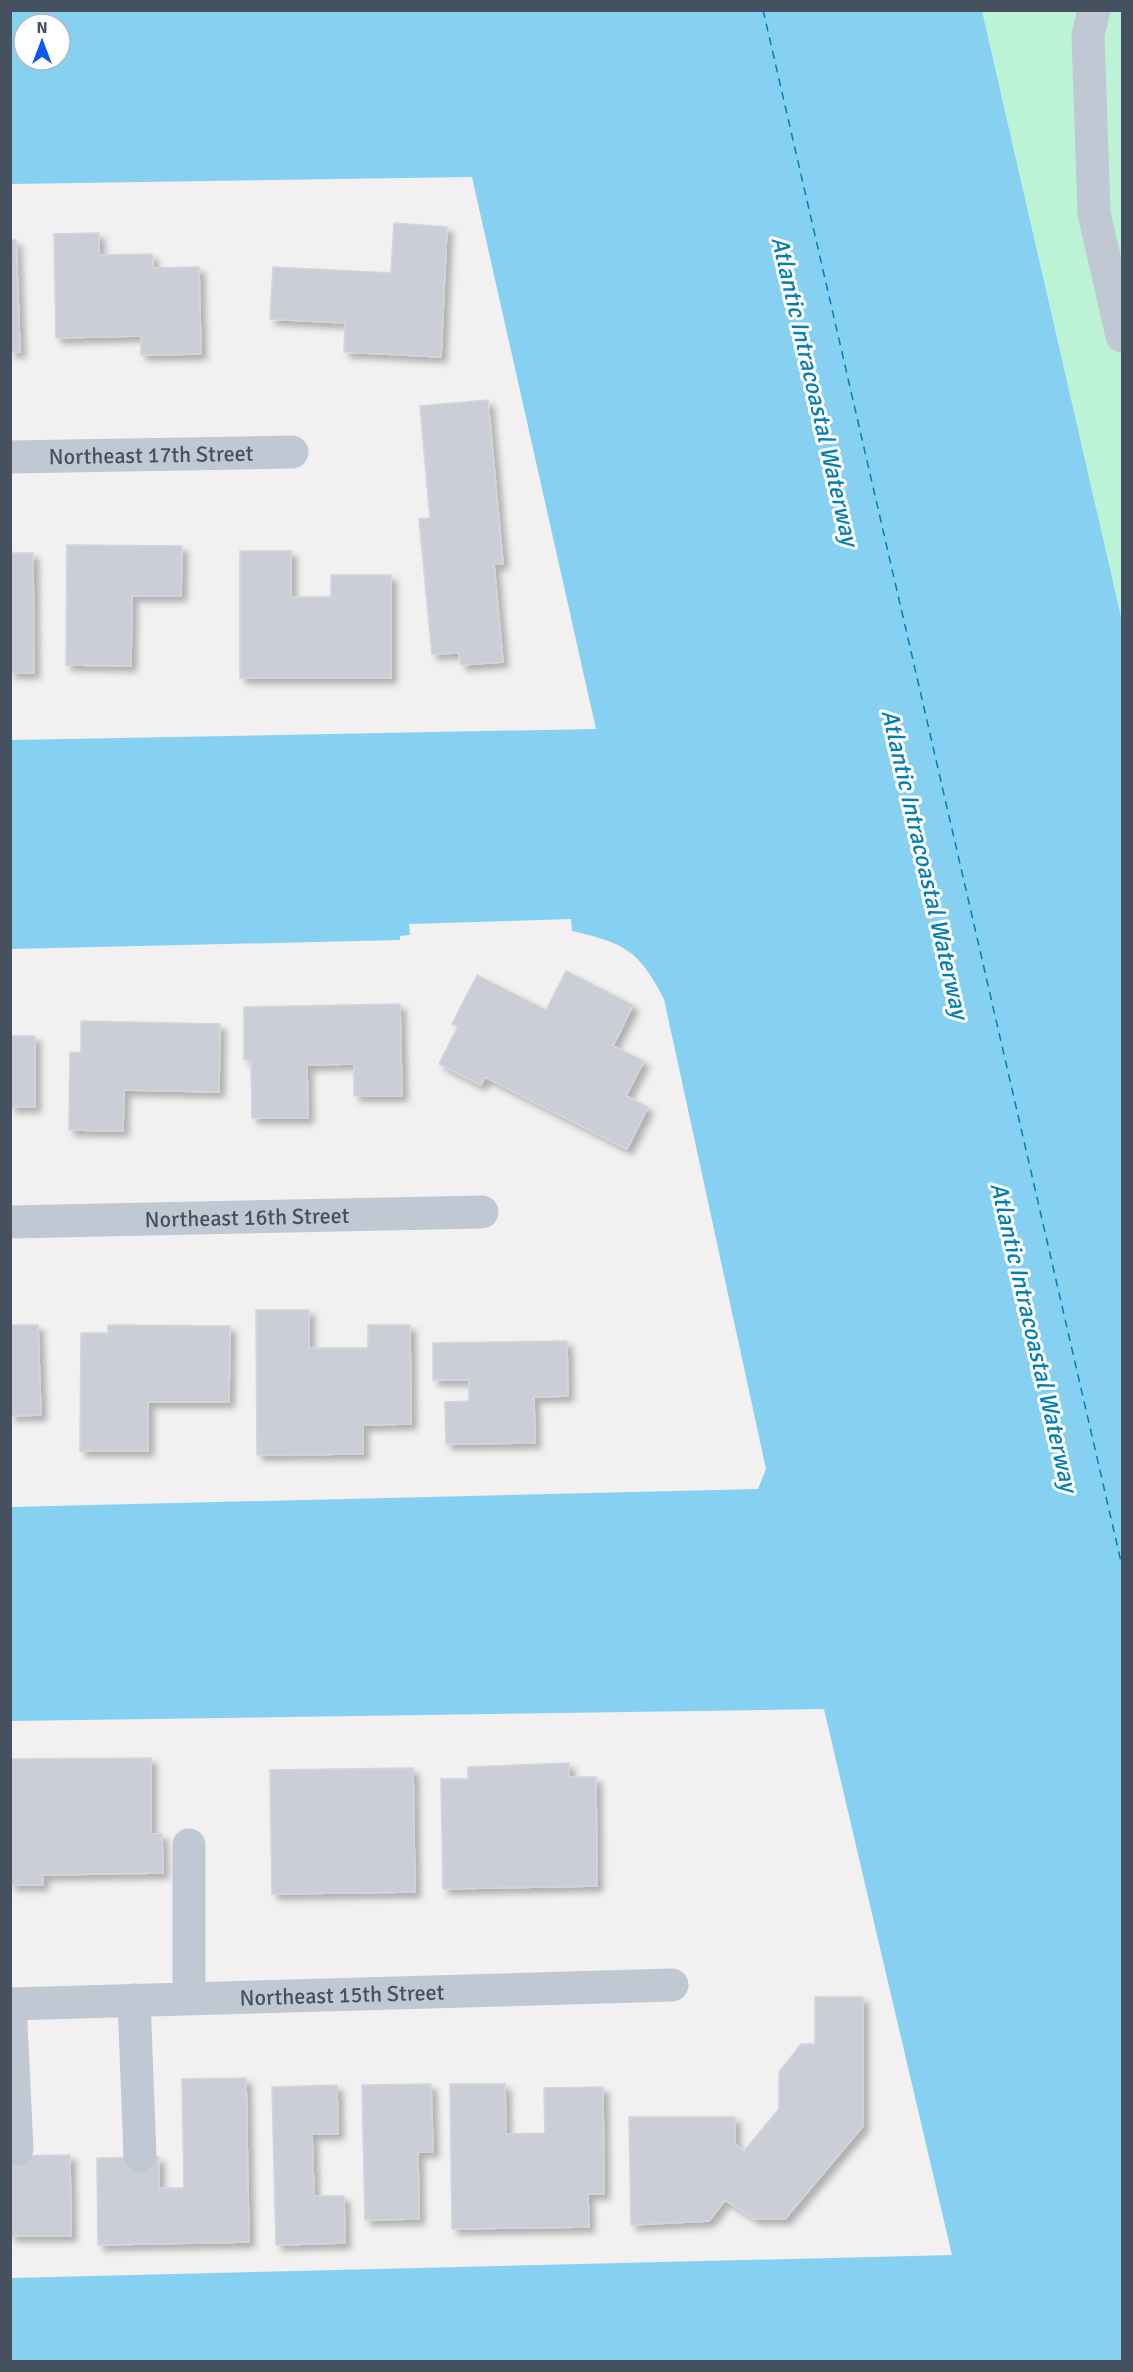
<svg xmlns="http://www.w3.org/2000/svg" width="1133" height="2372" font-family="Signika,sans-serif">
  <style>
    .green { fill: #bcf2d6 }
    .water { fill: #86d1f2; fill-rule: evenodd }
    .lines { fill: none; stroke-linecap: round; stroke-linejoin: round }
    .ferry { stroke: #037eb5; stroke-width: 1.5; stroke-dasharray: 8 6; stroke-linecap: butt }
    .building { fill: #cbced6; stroke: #d3d5dc; stroke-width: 1.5; filter: url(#shadow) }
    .minor { stroke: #c0c8d3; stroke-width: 33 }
    .labels { text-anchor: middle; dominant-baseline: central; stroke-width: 6; stroke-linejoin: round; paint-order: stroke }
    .street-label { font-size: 22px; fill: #46515f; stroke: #fff }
    .water-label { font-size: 24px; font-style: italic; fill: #037eb5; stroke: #fff }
  </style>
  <defs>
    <filter id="shadow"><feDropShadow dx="5.5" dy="5.5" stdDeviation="3" flood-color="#0004"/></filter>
  </defs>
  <rect width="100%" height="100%" fill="#f2f0f0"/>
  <path class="green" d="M982,11H1122V621Z"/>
  <path class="water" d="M11,10L982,11L1122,621V2361H11V2278L952,2255L824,1709L11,1721V1507L758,1489L766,1469L664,999C639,950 624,943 572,931L571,919L409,924L410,935L400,936V940L11,949V740L596,729L472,177L11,184ZM24,24H60V60H24Z"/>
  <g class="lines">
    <path class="ferry" d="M763,10L1122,1566"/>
  </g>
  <path class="building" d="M394,223L447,227L441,357L344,352L345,323L270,319L273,267L391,273Z
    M99,233V255L152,254L153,268L199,267L201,354L141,355V336L56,338L54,234Z
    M10,240H16L20,352H10Z
    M488,400L503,564H494L503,662L461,665L459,653L432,654L419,519L430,518L420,406Z
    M67,545L182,546L181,596H132L131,666L66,665Z
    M240,551H291V597H331V575H391V678H240Z
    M10,553H33L34,673H10Z
    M566,971L633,1005L613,1046L644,1061L626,1096L648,1107L627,1149L485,1077L481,1085L439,1064L458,1026L452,1024L477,975L546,1010Z
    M400,1004L402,1096H354V1064L307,1065L308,1118H252L251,1060H244V1007Z
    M81,1021L220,1024L219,1092L124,1090L123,1131L69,1130L70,1052L81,1053Z
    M10,1036H35V1107H10Z
    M256,1310H309V1348H368V1325H410L411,1424L363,1425V1454L257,1455Z
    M10,1325H38L41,1415L10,1416Z
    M108,1325L230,1326L229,1402H148V1451H80L81,1333H108Z
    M567,1341L568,1396L534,1397L535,1443L446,1444L445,1402L469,1401V1380H433V1343Z
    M151,1758V1834H162L163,1873L43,1875V1885H10V1759Z
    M569,1763V1777H596L597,1886L443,1889L441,1779H468V1767Z
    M413,1768L415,1892L272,1894L270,1770Z
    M815,1997H863V2126L785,2219H755L725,2200L709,2221L631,2225L629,2117H735V2144L744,2151L779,2109V2072L801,2044H815Z
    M246,2078L249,2242L98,2245L97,2158L159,2157V2188H184L182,2079Z
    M431,2084L433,2152H418L419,2219L365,2220L362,2085Z
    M450,2084H505L506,2134L545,2133L544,2088L603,2087L604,2194H588L589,2227L452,2229Z
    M337,2085L338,2134H312L314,2196H344L345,2243L276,2245L272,2087Z
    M70,2155L71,2236H10V2156Z"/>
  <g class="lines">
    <g class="minor">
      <path d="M1094,10L1088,35L1094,213L1122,336"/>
      <path id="s1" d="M10,457L292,452"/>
      <path id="s2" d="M10,1222L482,1212"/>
      <path d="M189,1845V1998"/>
      <path d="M134,2000L140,2156"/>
      <path id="s3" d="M10,2004L672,1985"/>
      <path d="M10,2004L17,2149"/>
    </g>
  </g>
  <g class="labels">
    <g class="street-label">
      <text stroke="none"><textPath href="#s1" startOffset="141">Northeast 17th Street</textPath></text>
      <text stroke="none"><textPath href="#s2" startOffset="237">Northeast 16th Street</textPath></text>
      <text stroke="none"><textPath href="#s3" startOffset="332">Northeast 15th Street</textPath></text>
    </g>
    <g class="water-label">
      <text transform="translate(815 391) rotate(77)">Atlantic Intracoastal Waterway</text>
      <text transform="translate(925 864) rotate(77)">Atlantic Intracoastal Waterway</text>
      <text transform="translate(1034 1337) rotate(77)">Atlantic Intracoastal Waterway</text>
    </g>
  </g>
  <rect width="1133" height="2372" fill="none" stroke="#46515f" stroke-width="24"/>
  <g transform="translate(42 42)"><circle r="28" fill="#ffffff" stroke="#b5b9bf" stroke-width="1.5"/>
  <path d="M0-4.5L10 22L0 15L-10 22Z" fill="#0d59ef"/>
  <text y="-9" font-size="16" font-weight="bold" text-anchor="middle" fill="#46515f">N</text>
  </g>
</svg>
